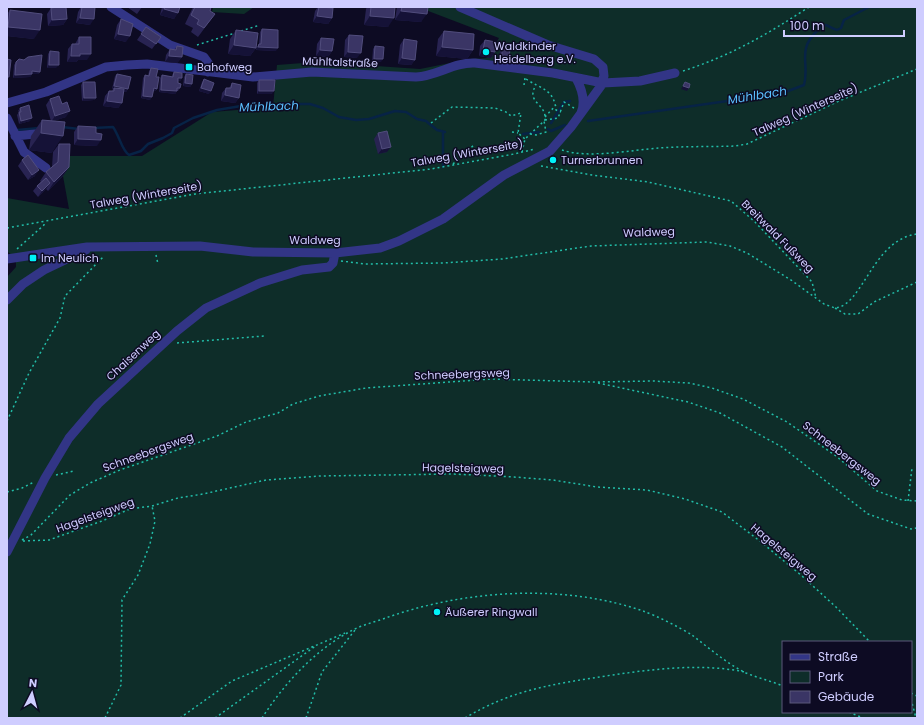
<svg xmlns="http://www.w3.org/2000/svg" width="924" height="725" font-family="Poppins,sans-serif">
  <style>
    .green { fill: #0e2d29; fill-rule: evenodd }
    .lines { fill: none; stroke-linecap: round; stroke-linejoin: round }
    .stream { stroke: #072346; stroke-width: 2.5 }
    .path { stroke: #22bda8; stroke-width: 1.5; stroke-dasharray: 2 3; stroke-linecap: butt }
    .minor { stroke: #323586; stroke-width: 9 }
    .wall { fill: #282352 }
    .shaded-wall { fill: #151237 }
    .building { fill: #3a3565; stroke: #514d7d }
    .poi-dot { fill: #00f3f8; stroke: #0d0b23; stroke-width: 1.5 }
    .labels { text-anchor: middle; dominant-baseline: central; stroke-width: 3; stroke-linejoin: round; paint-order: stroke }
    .poi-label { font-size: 11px; fill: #cfcdff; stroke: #0d0b23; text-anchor: start }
    .street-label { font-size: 11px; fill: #cfcdff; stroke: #0d0b23 }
    .water-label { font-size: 12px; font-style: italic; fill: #5bc0ff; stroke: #0d0b23 }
  </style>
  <rect width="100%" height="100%" fill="#0d0b23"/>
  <path class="green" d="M213,7H254L244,14L212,12Z
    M422,7H917V718H7V277L16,267V259L7,251V198L69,209L63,176L64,156H142L212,112L273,107L277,65L303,63H332L420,69L470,59L487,58L499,38L423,9ZM783,642H911V712H783Z"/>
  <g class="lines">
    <path class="stream" d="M871,7H878
      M588,121L783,93L804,85C810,63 796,50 818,30C820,28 823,25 826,25C829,26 833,29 837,30L841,28L844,20L869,7
      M551,123L564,102L570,101
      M62,127L79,129
      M94,128L113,127C119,135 122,151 129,155L141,151L148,144L163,138L172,133L174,128L193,118L217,110L241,106L274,107L290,104H310L323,108L339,117L356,120L369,119L395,111L406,112L417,119L426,121L437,130L445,132
      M548,129L551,131L565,125
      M17,130L40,128
      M523,134L539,132
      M443,167V132"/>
    <path class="path" d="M241,31L260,25
      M197,45L235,33
      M683,71C732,55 766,35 809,7
      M526,79C541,89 554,89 556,110L561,112
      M524,85L525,78
      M545,117L556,105
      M545,120L558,118L564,102L574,108
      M431,123L452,107L495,108L506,112L511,116L521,113L518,133L525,139
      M512,132L518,133
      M530,134L536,135L546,132L544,121
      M562,150C588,159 631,150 659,148C684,146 710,147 735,146L747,144L839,101L917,69
      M522,152L525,139L545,120C547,103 525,103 536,85
      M453,164L475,144
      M541,166L592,175L648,182L731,201L755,222L812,282L816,298
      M7,228L195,194L431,169L514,154L535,149
      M17,249L44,225V221
      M156,255L158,264
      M341,261L365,264L443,263L502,259L591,246L707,242L730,246L747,253L791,280L824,304L835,308C863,306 872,240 917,234
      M835,308L845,314H858L874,302L917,282
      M177,343L264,336
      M598,383L688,402L720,413L782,447L868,514L911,529L917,528
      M7,421L29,373L60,318L65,296L104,256
      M56,475L74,471
      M7,492L22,488L34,482
      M908,501L912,468
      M22,540L31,535L70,495L90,483L120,470L217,436L246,422L278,413L293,404L319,396L366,388L491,379L594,382L653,381L689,383L712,388L743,399L787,422L836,456L877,491L902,500L917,501
      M23,541L49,540L102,521L130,509L152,506L178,498L203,494L266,480L320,476L453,474L514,477L553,480L597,487L647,490L685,499L722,512L761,542L802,576L836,607L870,642
      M911,693L917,696
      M911,699L916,718
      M849,712L863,718
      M105,718L121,685L122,600L138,575L150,544L155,521L152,506
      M180,718L232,681L345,633
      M215,718L317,645
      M262,718C284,684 313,652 349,632C359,626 371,623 383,619C461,590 563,583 643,611C657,616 679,627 692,635C709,648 726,663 746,673C758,678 771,681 783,686
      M306,718L322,672L355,630
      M465,718C515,688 556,684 612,675C655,669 701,663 745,672"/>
    <path class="minor" d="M111,7L170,45L204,57L209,64L208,72
      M460,7L548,45L594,59L603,67L604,76L601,83
      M576,78C582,89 586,101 581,113
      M7,103L46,92L106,67L127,65L147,64L253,77L312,72L416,77C437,76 454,62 475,63L553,73L603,83L640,81L675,73
      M7,118L24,152L46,168
      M15,136L35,134L44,135
      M7,259L87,247L200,246L253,252L335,253L380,248L399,241L443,219L504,175L550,151L571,127L603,83
      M7,300L23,284L44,270L86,250L87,247
      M7,552L45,478L69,438L98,404L177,331L206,308L260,283L302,270L329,267L333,263L335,253"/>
  </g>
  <path class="wall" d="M81,7H93L90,25L76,23L78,12Z
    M127,7H142L137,14Z
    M162,7H180L174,19L160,15Z
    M193,7H211L210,11L215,14L198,37L191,32L193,28L185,24Z
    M318,7H329L332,18L328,24L313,22L315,11Z
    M367,7H395L388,27L364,25L366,9Z
    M397,7H428L421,22L395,20Z
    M51,8L67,19L63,25L48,26L47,14Z
    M10,10L34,39L7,36V14Z
    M121,19L126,42L114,39L117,25Z
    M146,27L161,37L152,49L137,40Z
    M262,29L276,51L256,50L257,47L259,44L260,32Z
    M236,30L256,48L250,56L228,54L230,39Z
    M444,31L473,50L467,59L436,56L438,39Z
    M349,35L357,58L344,57L345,40Z
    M79,37L87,60H78L76,62H67L68,49L72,44H75Z
    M321,38L332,51L328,57L316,56L317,44Z
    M404,39L415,60L411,65L398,64L400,45Z
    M485,40L495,52L491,58L479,56L480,46Z
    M177,46L182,57L177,63L165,62L166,55L170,49L174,50Z
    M375,46L381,62H372L373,49Z
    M503,48L507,62L499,61L500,51Z
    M50,51L56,68H47L48,54Z
    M16,62L40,72L38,74H32L30,77L13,78L14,65Z
    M151,68L156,77L157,89L155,91H153L150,100L141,98L143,78L145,75L148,76L149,71Z
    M174,72L182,78L180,81H178V83L180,88L178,91H177L175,94L159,92L160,78L162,75L172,77V75Z
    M117,74L128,89L126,92H123L122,103L118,108L103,106L105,96L109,91H112L113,89H112L115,76Z
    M186,74L192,84L190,87L183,86L184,77Z
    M204,79L209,94L199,91L202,82Z
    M259,80L272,94H257V83Z
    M83,82L96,98L94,100L82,101L81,85Z
    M232,83L239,98L235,103L221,101L222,93L226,88H229Z
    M50,99L66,117L53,121L52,153L29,150L31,136L42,120L51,121L46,105Z
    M20,108L30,121L19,124L17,115L19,112L18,111Z
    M78,126L96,133L97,146L74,145V132Z
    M378,133L387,152L378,154L374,139Z
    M59,144L69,167L63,176L48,191L46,189L38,197L33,191L37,186L41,182L40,181L46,172L52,167L53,152Z
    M22,160L35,176L28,180L18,166Z"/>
  <path class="shaded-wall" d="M164,9L178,13L174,19L160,15Z
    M401,11L427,14L421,22L395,20Z
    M317,16L332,18L328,24L313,22Z
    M370,16L394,18L388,27L364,25Z
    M80,18L94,19L90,25L76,23Z
    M67,19L63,25L48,26L52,20Z
    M8,27L40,30L34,39L7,36V28Z
    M118,34L130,36L126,42L114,39Z
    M234,45L256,48L250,56L228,54Z
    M258,47L278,48L276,51L256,50Z
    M442,47L473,50L467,59L436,56Z
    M320,50L332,51L328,57L316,56Z
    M483,50L495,52L491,58L479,56Z
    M348,52L361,53L357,58L344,57Z
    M80,54H91L87,60H78L76,62H67L71,56Z
    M169,56L182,57L177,63L165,62Z
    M402,58L415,60L411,65L398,64Z
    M501,58L509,59L507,62L499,61Z
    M374,59H383L381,62H372Z
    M49,65H59L56,68H47Z
    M32,71L40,72L38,74H30Z
    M32,74L30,77L13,78L15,75Z
    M178,78H182L180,81H176Z
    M185,83L192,84L190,87L183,86Z
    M114,86L128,89L126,92L114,90V88L113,89H112Z
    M683,86L689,88L687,91L681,89Z
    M154,88L157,89L155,91H152Z
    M201,88L211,91L209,94L199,91Z
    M161,90L177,91L175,94L159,92Z
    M259,91H274L272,94H257Z
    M225,95L239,98L235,103L221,101Z
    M143,96L152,97L150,100L141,98Z
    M84,98H96L94,100L82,101Z
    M107,101L122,103L118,108L103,106Z
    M70,111L66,117L51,122L55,116Z
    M32,118L30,121L19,124L21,121Z
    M41,133L63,136L52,153L29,150Z
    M78,139L101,140L97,146L74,145Z
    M391,147L387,152L378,154L382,149Z
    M69,167L63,176L48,191L54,182Z
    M39,170L35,176L28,180L32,175Z
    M50,183L46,189L38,197L42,191Z"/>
  <path class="building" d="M58,7H66L67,19L52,20L51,8Z
    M82,7H95L94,19L80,18Z
    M165,7H180L178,13L164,9Z
    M195,7H211L210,11L215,14L204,28L197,24L199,20L191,15Z
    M319,7L333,8L332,18L317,16Z
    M371,7H395L394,18L370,16Z
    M402,7H428L427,14L401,11Z
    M10,10L42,14L40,30L8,27Z
    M121,19L133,24L130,36L118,34Z
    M146,27L161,37L156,44L141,34Z
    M262,29L278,30V48L258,47L259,44H261Z
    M236,30L258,33L256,48L234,45Z
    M444,31L474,34L473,50L442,47Z
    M349,35L363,36L361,53L348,52Z
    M79,37H91V54H80V56H71L72,44H79Z
    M321,38L334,39L332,51L320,50Z
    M404,39L417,41L415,60L402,58Z
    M485,40L496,42L495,52L483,50Z
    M177,46L183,47L182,57L169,56L170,49L176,50Z
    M375,46L384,47L383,59H374Z
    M503,48L510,49L509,59L501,58Z
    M50,51L59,52V65H49Z
    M42,55L40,72L32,71V74L15,75L16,62L19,59L24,60L28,57Z
    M7,59L11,60L9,77H7Z
    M151,68L158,69L156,77H159L157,89L154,88L152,97L143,96L145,75L149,76Z
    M174,72L182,73V78H178V83L181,84L180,88H177V91L161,90L162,75L173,77Z
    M117,74L131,77L128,89L114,86Z
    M186,74L193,75L192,84L185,83Z
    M204,79L214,83L211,91L201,88Z
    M259,80H275L274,91H259Z
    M83,82H95L96,98H84Z
    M685,82L690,84L689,88L683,86Z
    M232,83L241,85L239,98L225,95L226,88H231Z
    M114,88L124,89L122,103L107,101L109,91H114Z
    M59,96L62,104L67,102L70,111L55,116L50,99Z
    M29,105L32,118L21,121L19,112H21L20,108Z
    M42,120L65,122L63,136L41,133Z
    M78,126L96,127V133L102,134L101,140L78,139Z
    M387,131L391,147L382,149L378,133Z
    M59,144H70L69,167L54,182L46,172L58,162Z
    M28,155L39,170L32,175L22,160Z
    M46,178L50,183L42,191L37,186Z"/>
  <g class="poi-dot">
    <circle cx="486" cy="52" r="4"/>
    <rect x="185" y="63" width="8" height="8" rx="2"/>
    <circle cx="553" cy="160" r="4"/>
    <rect x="29" y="254" width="8" height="8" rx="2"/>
    <circle cx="437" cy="612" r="4"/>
  </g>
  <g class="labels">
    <g class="poi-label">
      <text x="494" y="46">Waldkinder<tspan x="494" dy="13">Heidelberg e.V.</tspan></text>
      <text x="197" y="67">Bahofweg</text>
      <text x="561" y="160">Turnerbrunnen</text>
      <text x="41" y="258">Im Neulich</text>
      <text x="445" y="612">Äußerer Ringwall</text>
    </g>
    <g class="street-label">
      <text transform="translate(340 62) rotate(2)">Mühltalstraße</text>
      <text transform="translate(805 110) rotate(-24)">Talweg (Winterseite)</text>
      <text transform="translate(467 153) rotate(-10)">Talweg (Winterseite)</text>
      <text transform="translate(146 195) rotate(-10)">Talweg (Winterseite)</text>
      <text transform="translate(649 232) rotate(-2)">Waldweg</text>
      <text transform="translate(778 236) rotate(45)">Breitwald Fußweg</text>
      <text x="315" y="240">Waldweg</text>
      <text transform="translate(133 355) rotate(-43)">Chaisenweg</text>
      <text transform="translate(462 374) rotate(-2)">Schneebergsweg</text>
      <text transform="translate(148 452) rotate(-20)">Schneebergsweg</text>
      <text transform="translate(842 453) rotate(38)">Schneebergsweg</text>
      <text transform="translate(463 468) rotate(1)">Hagelsteigweg</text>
      <text transform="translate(95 515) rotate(-20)">Hagelsteigweg</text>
      <text transform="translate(784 552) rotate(40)">Hagelsteigweg</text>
    </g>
    <g class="water-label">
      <text transform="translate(757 95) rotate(-9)">Mühlbach</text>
      <text transform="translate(269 106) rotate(-2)">Mühlbach</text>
    </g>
  </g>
  <rect width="924" height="725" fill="none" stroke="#cfcdff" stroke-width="16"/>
  <rect x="782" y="641" width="130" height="72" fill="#0d0b23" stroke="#5b597b"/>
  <rect x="790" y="654" width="20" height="6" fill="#323586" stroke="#5b597b"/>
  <text x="818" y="661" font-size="12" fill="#cfcdff">Straße</text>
  <rect x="790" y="671" width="20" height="12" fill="#0e2d29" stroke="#5b597b"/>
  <text x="818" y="681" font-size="12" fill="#cfcdff">Park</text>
  <rect x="790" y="691" width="20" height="12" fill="#3a3565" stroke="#5b597b"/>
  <text x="818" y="701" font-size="12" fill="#cfcdff">Gebäude</text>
  <g transform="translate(32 693) rotate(6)" stroke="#0d0b23" stroke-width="3" paint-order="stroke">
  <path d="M0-3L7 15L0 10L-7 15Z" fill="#cfcdff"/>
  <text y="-6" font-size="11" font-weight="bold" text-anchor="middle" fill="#cfcdff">N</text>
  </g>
  <path d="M784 30v6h120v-6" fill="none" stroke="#cfcdff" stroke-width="2"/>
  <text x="790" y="30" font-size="12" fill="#cfcdff" stroke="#0d0b23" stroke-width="3" paint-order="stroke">100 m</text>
</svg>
